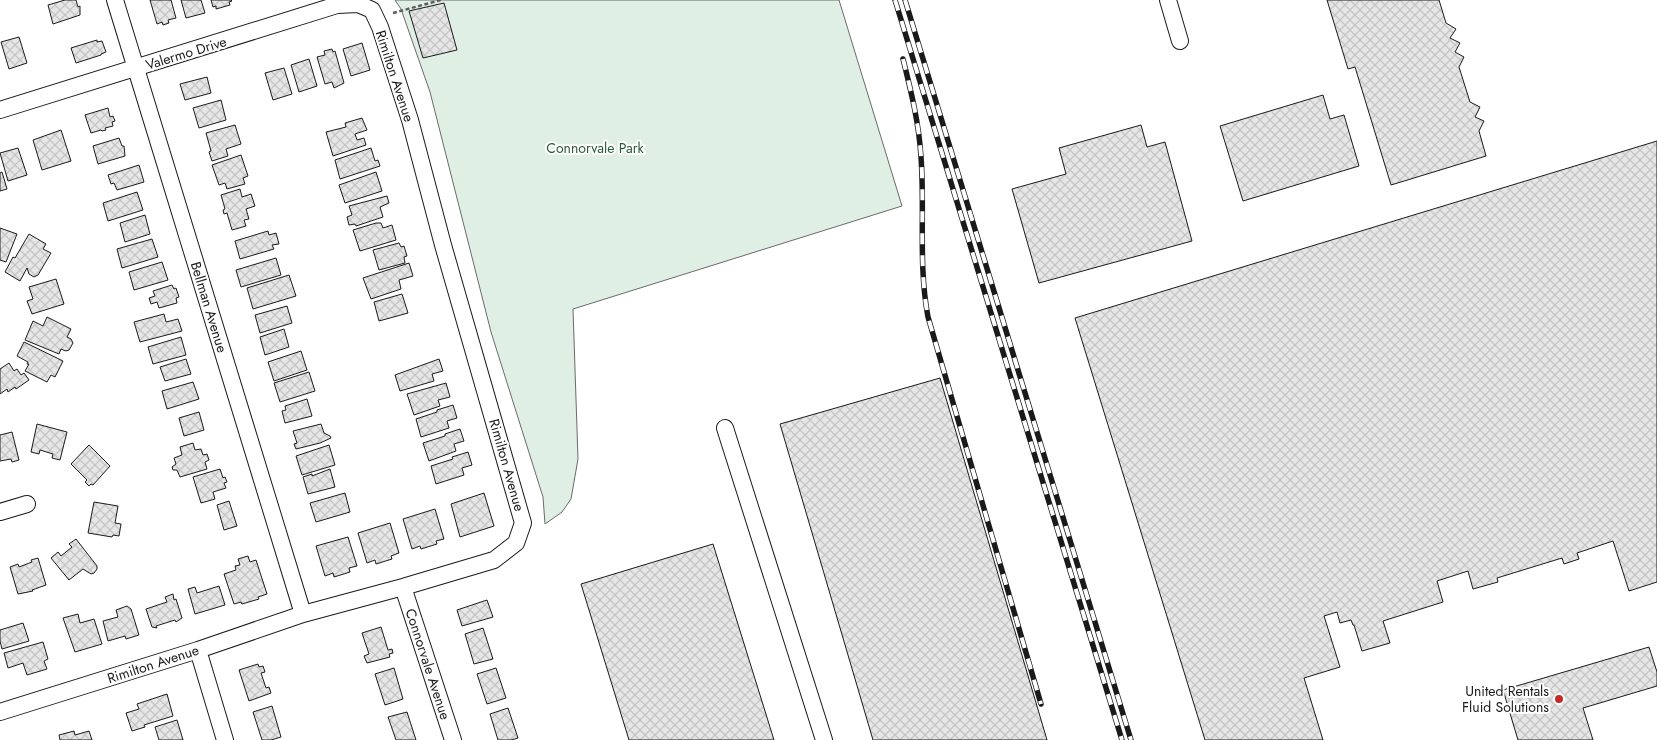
<svg xmlns="http://www.w3.org/2000/svg" width="1657" height="740" font-family="Jost,sans-serif">
  <style>
    .green { fill: #e0efe3; stroke: #6a6a6a }
    .building { fill: url(#building-cross-hatch); stroke: #1a1a1a }
    .lines { fill: none; stroke-linecap: round; stroke-linejoin: round }
    .minor-casing { stroke: #1a1a1a; stroke-width: 18 }
    .path { stroke: #5f5f5f; stroke-width: 2.5; stroke-dasharray: 4 2.5; stroke-linecap: butt }
    .minor { stroke: #fff; stroke-width: 16 }
    .rail-casing { stroke: #1a1a1a; stroke-width: 5.5 }
    .rail { stroke: #fff; stroke-width: 4; stroke-dasharray: 11; stroke-linecap: butt }
    .poi-dot { fill: #c62828; stroke: #fff; stroke-width: 2 }
    .labels { text-anchor: middle; dominant-baseline: central; stroke-width: 4; stroke-linejoin: round; paint-order: stroke }
    .street-label { font-size: 14px; fill: #1a1a1a; stroke: #fff }
    .park-label { font-size: 14px; fill: #2b5a34; stroke: #fff }
    .poi-label { font-size: 14px; fill: #1a1a1a; stroke: #fff; text-anchor: end }
  </style>
  <defs>
    <pattern id="building-cross-hatch" width="8" height="8" patternUnits="userSpaceOnUse" patternTransform="scale(1.25)"><rect width="8" height="8" fill="#e6e6e6"/><path d="M0 0l8 8M0 8l8-8" fill="none" stroke="#c5c5c5"/></pattern>
  </defs>
  <rect width="100%" height="100%" fill="#fff"/>
  <path class="green" d="M395,0H839L902,206L573,309L578,459L571,499L562,512L545,524L543,497L491,332L430,92L401,9Z"/>
  <path class="building" d="M65,0H76L78,7L80,6V15L53,24L48,5Z
    M150,0H171L176,18L168,20L169,23L163,25L162,22L157,24Z
    M181,0H201L205,13L186,18Z
    M211,0H231L232,1L229,2L230,5L216,9V6L213,7Z
    M1327,0H1439L1446,23L1456,29L1450,38L1460,43L1455,52L1464,57L1459,67L1470,102L1480,107L1475,117L1484,121L1479,131L1486,156L1391,185L1355,67L1348,69Z
    M444,3L457,50L423,58L409,11Z
    M19,37L27,63L9,69L1,42Z
    M97,40V42L102,41L106,52L101,54V55L76,63L71,48Z
    M362,43L370,70L351,76L343,49Z
    M332,49L333,52L335,51L344,83L334,88L332,82L325,84L317,57L325,55L324,51Z
    M309,59L317,86L299,92L291,65Z
    M284,68L292,94L273,100L265,73Z
    M207,77L211,93L185,100L180,84Z
    M1323,95L1330,119L1344,115L1359,166L1243,201L1220,126Z
    M221,100L226,120L199,128L193,108Z
    M108,108L110,117L113,116L115,121L112,122L113,126L105,128L106,130L102,131L101,130L91,133L85,115Z
    M362,118L367,130L355,134L357,140L364,138L366,145L333,156L326,132L346,127L345,123Z
    M235,125L241,144L226,149L228,156L212,161L209,152L211,151L206,133Z
    M1141,125L1147,147L1165,142L1192,241L1039,283L1012,189L1066,174L1059,148Z
    M61,130L71,161L42,170L33,140Z
    M119,138L122,146H124L125,156L98,164L93,146Z
    M1657,141V582L1629,591L1613,541L1577,553L1579,559L1564,564L1562,558L1497,578L1498,582L1473,589L1468,571L1437,581L1443,602L1383,621L1390,643L1362,651L1354,625H1353L1351,620L1340,623L1337,612L1324,616L1340,667L1304,678L1323,740H1205L1075,318Z
    M18,148L27,175L8,181L0,153Z
    M371,148L375,161L378,160L380,166L340,179L335,160Z
    M241,155L248,176L243,178L245,184L227,189L225,183L219,185L212,165Z
    M139,165L144,182L117,190L114,183L111,184L108,175Z
    M2,172L7,189L0,191V173Z
    M376,172L382,191L345,203L339,185Z
    M240,189L242,197L251,194L255,206L246,209L249,219L244,220L246,226L232,230L227,213L224,214L223,210L225,209L221,195Z
    M137,192L143,210L108,221L103,203Z
    M387,196L389,203L380,207L383,217L356,226L355,224L349,225L347,217L352,215L349,206Z
    M145,215L150,234L125,242L120,223Z
    M376,223H381L383,228L392,225L396,240L360,251L353,230Z
    M0,228L17,234L6,262L0,260Z
    M268,231L269,235L276,233L279,244L272,245L274,249L240,259L235,241Z
    M29,234L46,244L43,249L51,253L38,275L34,277L29,274L27,268L20,281L5,272L13,257L15,258Z
    M152,239L158,257L122,268L117,249Z
    M399,243L401,247L404,246L407,256L404,257L405,263L379,270L373,250Z
    M276,258L281,275L241,287L236,270Z
    M162,262L168,280L134,290L129,272Z
    M409,263L413,276L399,280L401,289L371,299L363,278Z
    M289,275L296,296L253,309L247,288Z
    M56,279L64,304L32,314L27,301L33,299L29,287Z
    M172,285L174,289L176,288L179,297L176,298L177,303L159,308L157,302L151,304L149,298L155,296L153,291Z
    M402,294L408,313L379,321L374,302Z
    M287,306L292,323L260,333L255,315Z
    M164,314L166,322L178,319L182,331L140,342L134,322Z
    M47,317L71,329L67,337L71,339L73,343L69,350L66,351L61,349L59,354L25,340L33,321L43,326Z
    M284,329L289,347L265,355L260,337Z
    M181,337L186,355L153,364L148,347Z
    M24,342L63,361L55,377L51,375L47,382L25,371L29,364H27L28,362L17,356Z
    M301,351L307,370L274,381L268,362Z
    M186,359L191,374L165,381L160,367Z
    M439,359L443,371L432,374L434,381L400,391L395,375Z
    M9,363L14,371L17,369L21,375L24,373L29,380L16,389L15,387L8,392L7,389L0,394V369Z
    M309,372L315,391L280,402L274,383Z
    M940,378L1047,740H873L780,424Z
    M193,382L199,399L167,409L162,391Z
    M446,383L450,397L438,400L440,406L414,415L407,394Z
    M307,399L312,416L285,423L282,411L286,410L285,406Z
    M453,405L457,418L447,421L449,428L421,437L416,419L437,412V410Z
    M199,412L204,430L184,436L179,418Z
    M37,424L67,432L60,460L52,458L53,454L40,450L39,454L31,452Z
    M321,424L324,433L330,436L331,438L320,443L296,449L294,444L297,443L293,431Z
    M460,429L464,441L454,444L456,451L429,461L423,443L445,436V434Z
    M12,432L19,460L12,462L11,459L0,461V435Z
    M193,443L195,450L201,449L203,455L207,454L209,460L205,462L207,469L180,477L177,470H173L172,467L176,464L174,458L182,455L180,447Z
    M89,445L110,466L93,485L91,484L89,486L85,482L87,480L71,464Z
    M329,445L335,465L302,475L296,456Z
    M468,452L472,465L462,468L464,475L436,484L431,466L453,459L452,457Z
    M220,469L223,478L225,477L227,482L224,483L226,488L213,492L215,499L201,503L193,477Z
    M330,469L335,487L308,494L303,477L312,474V476Z
    M345,493L350,512L316,522L310,503Z
    M484,493L494,526L460,537L451,504Z
    M229,501L237,526L224,530L217,505Z
    M94,502L118,506L115,523L121,524L119,536L113,535L112,537L88,533Z
    M435,509L444,539L436,541L437,544L421,549L420,546L412,549L403,519Z
    M390,523L399,553L391,556L392,559L376,564L375,560L367,563L358,533Z
    M348,537L357,566L349,568L350,572L334,577L333,573L325,576L316,546Z
    M76,539L97,566V569L94,573L91,574L83,569L69,580L51,558L58,552L61,556L72,547L69,544Z
    M713,544L774,740H629L581,584Z
    M248,556L250,562L256,560L267,594L258,597L259,599L242,604L241,602L234,604L224,574L236,570L235,566L240,565L238,559Z
    M38,558L46,585L32,590L33,591L18,594L10,567L18,564L19,567L32,562L31,560Z
    M219,586L225,605L195,614L188,589L195,587L197,593Z
    M173,594L174,600L176,599L182,618L176,622L175,620L156,626L157,628L152,627L146,609L167,602L165,597Z
    M487,600L493,617L462,626L457,610Z
    M127,606L131,609L139,635L126,639L125,636L108,641L103,621L118,617L116,610Z
    M78,614L80,623L94,619L102,644L75,652L63,618Z
    M23,623L29,641L2,649L0,641V630Z
    M381,627L388,650L392,649L393,653L389,654L390,657L367,663L364,656L369,654L362,633Z
    M483,628L493,659L474,664L465,634Z
    M43,642L48,659L44,661L47,669L27,675L23,663L8,668L4,653Z
    M1649,647L1657,672V686L1583,708L1593,740H1518L1503,690Z
    M258,664L259,667L263,666L265,672L261,673L266,688L269,687L271,693L249,701L239,670Z
    M394,668L403,699L385,705L375,674Z
    M496,668L506,698L487,704L477,674Z
    M167,694L173,716L144,725L145,727L132,731L126,713L139,709L137,704Z
    M272,706L281,737L271,740H262L253,712Z
    M508,708L518,738L511,740H498L490,714Z
    M407,712L416,740H396L388,717Z
    M177,720L183,740H159L155,727Z
    M74,731L75,735L89,731L92,740H60L59,735Z"/>
  <g class="lines">
    <defs>
      <path id="minor" d="M115,0L303,614
        M1168,0L1180,41
        M0,110L337,5L358,4L372,10L380,27L410,120L443,245L523,523L516,543L494,560L403,587L303,614L198,650L0,712
        M725,428L824,740
        M0,512L27,504
        M403,587L453,740
        M198,650L225,740"/>
    </defs>
    <use href="#minor" class="minor-casing"/>
    <path class="path" d="M393,13L441,0"/>
    <use href="#minor" class="minor"/>
    <defs>
      <path id="rail" d="M895,0L1122,740
        M905,0L1131,740
        M903,59C911,91 919,123 921,157C925,210 918,264 928,317L1041,704"/>
    </defs>
    <use href="#rail" class="rail-casing"/>
    <use href="#rail" class="rail"/>
  </g>
  <circle class="poi-dot" cx="1559" cy="699" r="5"/>
  <g class="labels">
    <g class="street-label">
      <text transform="translate(186 53) rotate(-17)">Valermo Drive</text>
      <text transform="translate(395 76) rotate(72)">Rimilton Avenue</text>
      <text transform="translate(209 307) rotate(73)">Bellman Avenue</text>
      <text transform="translate(507 465) rotate(74)">Rimilton Avenue</text>
      <text transform="translate(153 664) rotate(-18)">Rimilton Avenue</text>
      <text transform="translate(428 664) rotate(72)">Connorvale Avenue</text>
    </g>
    <g class="park-label">
      <text x="595" y="148">Connorvale Park</text>
    </g>
    <g class="poi-label">
      <text x="1549" y="691">United Rentals<tspan x="1549" dy="16">Fluid Solutions</tspan></text>
    </g>
  </g>
</svg>
